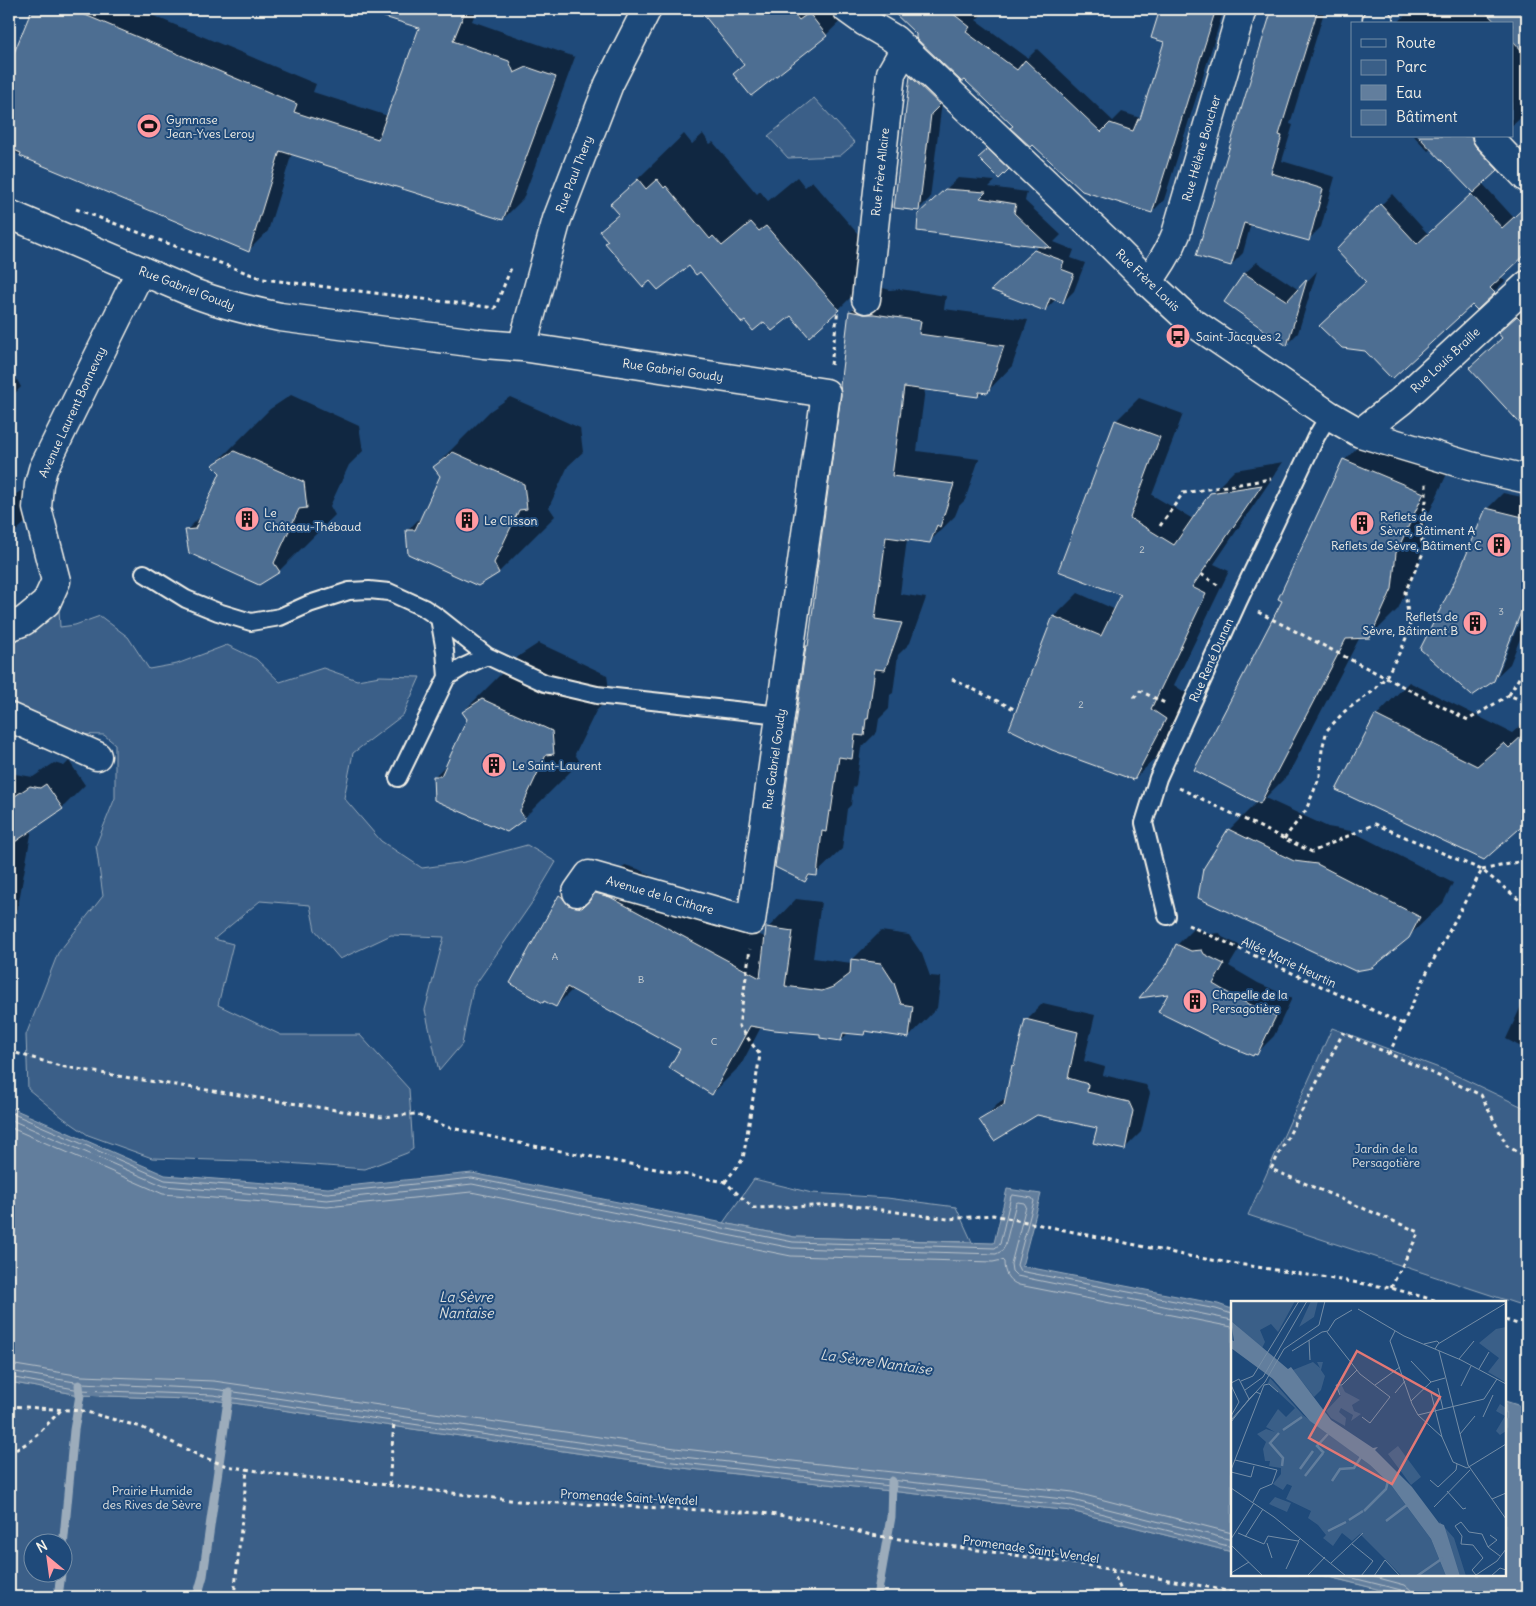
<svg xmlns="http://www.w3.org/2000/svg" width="1536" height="1606" font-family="Delius,sans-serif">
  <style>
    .green { fill: #3a5f88; stroke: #97a8b8; fill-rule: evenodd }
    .water { fill: #627e9d; stroke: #9cacbb }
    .shadow { fill: #0007; fill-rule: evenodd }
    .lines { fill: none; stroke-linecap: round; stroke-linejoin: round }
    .shore { stroke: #bac3ca; stroke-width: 1 }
    .stream { stroke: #9cacbb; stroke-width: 9 }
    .building { fill: #4d6e92; stroke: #f4f1e8 }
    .lane-casing { stroke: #f4f1e8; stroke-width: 20 }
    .street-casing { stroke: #f4f1e8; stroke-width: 31 }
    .path { stroke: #f4f1e8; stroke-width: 3; stroke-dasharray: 4 4; stroke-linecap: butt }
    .lane { stroke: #1f4a7a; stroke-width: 16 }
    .street { stroke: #1f4a7a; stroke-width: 28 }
    .labels { text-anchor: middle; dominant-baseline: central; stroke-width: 4; stroke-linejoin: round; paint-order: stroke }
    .number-label { font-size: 10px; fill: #cad0d2 }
    .poi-label { font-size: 12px; fill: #f4f1e8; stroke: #1f4a7a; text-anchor: start }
    .street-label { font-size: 12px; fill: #f4f1e8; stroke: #1f4a7a }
    .park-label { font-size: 12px; fill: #e1e2de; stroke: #1f4a7a }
    .water-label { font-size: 14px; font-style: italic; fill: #dee0dd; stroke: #1f4a7a }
    .inset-river { fill: none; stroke: #627e9d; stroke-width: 2.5 }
    .inset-road { fill: none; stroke: #748da6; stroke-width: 1 }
    .view { fill: #e27875; fill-opacity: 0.15; stroke: #e27875; stroke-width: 2.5 }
    .inset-edge { fill: none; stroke: #f4f1e8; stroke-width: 2.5 }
  </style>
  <rect width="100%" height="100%" fill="#1f4a7a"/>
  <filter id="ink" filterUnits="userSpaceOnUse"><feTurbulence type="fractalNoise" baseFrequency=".02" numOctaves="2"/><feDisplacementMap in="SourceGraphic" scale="10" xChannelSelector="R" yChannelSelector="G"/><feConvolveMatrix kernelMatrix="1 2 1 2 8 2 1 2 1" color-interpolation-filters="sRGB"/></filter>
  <g filter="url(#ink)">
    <path class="green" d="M814,98L855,143L840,156L788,158L768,136Z
      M59,609L60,627L75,625L100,616L128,637L149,669L177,664L227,645L256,659L280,682L323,668L357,680L380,676L420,677L403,715L353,753L344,798L381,841L422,868L465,862L527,845L556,862L531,904L473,988L462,1044L439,1071L425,1010L444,937L391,935L340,959L315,930L310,905L260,901L214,939L233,944L218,1005L281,1035H360L409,1089L413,1149L407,1153L365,1169L274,1162L152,1158L88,1135L62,1117L28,1089L26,1035L58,953L103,896L96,845L115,798V744L104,735L60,734L9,717V622Z
      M1332,1028L1447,1071L1527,1109V1307L1248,1215Z
      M754,1179L812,1193L887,1198L956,1207L972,1242L794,1237L723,1223Z
      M9,1382L80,1395L213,1400L673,1467L1071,1511L1232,1552V1575H1321L1409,1597H9ZM32,1544H62V1574H32Z"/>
    <path class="water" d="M9,1107L165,1175L328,1188L472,1173L794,1237L994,1243L1007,1189L1041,1194L1022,1266L1218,1304L1232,1309V1552L1071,1511L673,1467L213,1400L80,1395L9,1382Z
      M1505,1401L1527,1408V1597H1409L1321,1575H1505Z"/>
    <path class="shadow" d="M34,9H137L316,84L313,92L388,116L420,27L399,20L403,9H477L472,21L575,57L523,199L503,219L292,153L268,231L248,251L9,150V67Z
      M707,9H853L826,35L744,65L703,12Z
      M891,9H974L981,15L976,20L1028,58L1037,49L1113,121L1122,112L1140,118L1142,116L1165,42L1153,38L1161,9H1224L1164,200L1152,212L1014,126Z
      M1273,9H1325L1290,124L1293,125L1282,161L1335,177L1321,227L1309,239L1251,223L1243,253L1231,265L1198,255Z
      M1410,9H1527V112L1512,126V24H1397Z
      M923,65L942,102L930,198L918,210L895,206L911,77Z
      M684,134L692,144L703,134L710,144L713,142L757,194L760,191L768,201L797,177L805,187L812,181L884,264L838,310L791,314L764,320L701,270L689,265L609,241L601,232L620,213L612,204Z
      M1414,136H1487L1508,159L1482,183L1514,218L1527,206V252L1500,276L1505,281L1477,308L1472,303L1368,282L1337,250L1392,194L1428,234L1474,192L1432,148L1428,151Z
      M994,145L1013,163L999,177L980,158Z
      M958,178L995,181L989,187L1027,192L1025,201L1061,235L1054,242L1074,250L1071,258L1085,263L1074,291L1063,302L1056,299L1045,310L1004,279L1040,245L932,202Z
      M1257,262L1299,290L1317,271L1298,333L1286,345L1226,302L1245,273Z
      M876,286L890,290L900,289L946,296L944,309L1028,320L1012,366L987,392L983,391L978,396L925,389L917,451L979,459L965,500L959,506L955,516L929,542L907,539L900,594L926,598L910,643L898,655L893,693L890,695L889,709L879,719L877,732L861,748L856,785L853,788L851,805L847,809L842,849L816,874H812L805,881L807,646L810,643L843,395L850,312Z
      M1527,306V420L1517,418L1503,337L1500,333Z
      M9,365L21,387L9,399Z
      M291,395L359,426L363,451L349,465L330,506L335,515L279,571L187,530L203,514L222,473L214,465L270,409Z
      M510,397L580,428L583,452L568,466L549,507L555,516L499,572L478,585L407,531L423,515L441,475L434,467L490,411Z
      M1139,398L1183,414L1152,495L1193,519L1211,494L1235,470L1283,462L1214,564L1229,571L1174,685L1189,695L1158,756L1134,779L1054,617L1078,593L1116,610L1123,594L1116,421Z
      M1372,432L1451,465L1424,524L1420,560L1398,609L1370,637H1360L1288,775L1265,798L1328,827L1351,831L1453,883L1443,903L1408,937L1229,830L1257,802L1284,601L1345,460Z
      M9,486L14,495L26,488L39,509L9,538Z
      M1503,493L1527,498V596L1495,675H1498L1527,603V621L1510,664L1493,680L1460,572L1487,509Z
      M539,643L607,675L610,697L596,711L575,754L580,762L524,818L434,777L449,762L469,719L463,712L519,656Z
      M1409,682L1512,733L1527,720V820L1484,859L1376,716Z
      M69,761L85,785L62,808L32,829L9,956V773L33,777L54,763L64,766Z
      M625,865L638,869L766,938L768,928L796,899L821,902L813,958L852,963V960L881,931L909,935L922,954L930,976L941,977L937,1008L909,1037L868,1030L864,1034L849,1032L841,1040L822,1033L761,1027L741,1065L712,1094L681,1048L573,989L556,1006L512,983L560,895L588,867L610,880ZM597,892L616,898L615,900L595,894Z
      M1195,927L1209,934L1220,933L1222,937L1241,946L1229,966L1258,983L1292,998L1274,1036L1256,1054L1170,992L1168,965L1177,945Z
      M1527,993V1050L1506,1039Z
      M1043,1003L1095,1015L1084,1061L1105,1067L1103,1075L1146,1085L1150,1093L1141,1132L1124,1149L1098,1127L1036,1113L981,1121L998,1104L1007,1098L1013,1066L1016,1062L1026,1020Z"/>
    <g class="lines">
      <path class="shore" d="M9,1112L165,1180L328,1193L472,1178L793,1242L995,1248L1000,1244L1011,1196L1013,1195L1032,1198L1034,1201L1017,1265L1020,1271L1216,1309L1232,1314
        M9,1119L164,1186L327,1200L472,1184L792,1248L996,1254L1002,1251L1005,1246L1016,1203L1018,1202L1024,1203L1026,1206L1011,1264L1012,1271L1017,1276L1232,1320
        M9,1127L163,1194L327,1207L471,1192L791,1256L993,1262L1002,1260L1004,1262C1004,1273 1008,1281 1019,1285L1232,1327
        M9,1364L82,1376L214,1381L675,1448L1073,1492L1232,1533
        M9,1371L81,1383L214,1389L674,1456L1072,1500L1232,1540
        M9,1377L80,1390L213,1395L673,1462L1072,1506L1232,1547
        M1341,1575L1401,1590L1405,1593L1406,1597
        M1367,1575L1405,1585L1411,1590L1412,1597"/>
      <path class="stream" d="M62,1558L74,1430L80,1395L79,1385
        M58,1597L61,1574
        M197,1597L203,1576L229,1393
        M877,1597L891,1517L892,1481"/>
    </g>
    <path class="building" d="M32,9H71L297,104L294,112L378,139L419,28L375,14L376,9H466L453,41L509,61L514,73L527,67L556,77L503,220L280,151L249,252L20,156L21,153L9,148V65Z
      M699,9H790L799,20L809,13L827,36L751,96L733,74L744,65Z
      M890,9H947L970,27L966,32L1017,70L1025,60L1101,132L1110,123L1133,131L1138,119H1140L1164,42L1151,38L1160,9H1216L1152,213L1082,191L1033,145L1031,147L1010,128L1013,126L965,80L962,82L917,39L916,38V34Z
      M1272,9H1318L1279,135L1282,136L1271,173L1323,189L1309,241L1244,223L1231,266L1196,256Z
      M1483,9H1527V56L1512,40V24H1497Z
      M910,76L940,105L931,114L919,211L894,208Z
      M1418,136H1472V140L1476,147L1498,170L1473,193Z
      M988,149L1009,169L999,179L978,158Z
      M638,179L646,189L657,179L664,188L666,186L710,239L713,236L722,246L751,222L759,231L766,226L839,310L809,337L791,316L772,331L764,322L753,331L745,321L742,323L700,272L696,275L689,266L658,290L650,281L643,287L605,243L608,241L599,231L619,214L610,204Z
      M945,189L986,192L980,198L1016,204L1014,213L1051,248L917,231L918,214Z
      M1471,194L1502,228L1527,205V253L1490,288L1495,293L1477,310L1472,305L1392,379L1365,351L1342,348L1319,326L1366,282L1336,250L1380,204L1417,244Z
      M1034,250L1064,261L1061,269L1074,274L1063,303L1050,298L1045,311L991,290Z
      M1244,273L1287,301L1307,279L1287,346L1224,302Z
      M849,311L864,314H874L921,321L919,334L1004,346L988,393L979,392L978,397L904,387L892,476L954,484L940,527L937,525L930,543L886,537L875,619L902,623L885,670L875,669L868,719H866L864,736L855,735L852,759L839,757L831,812L829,811L826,832L822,831L817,876L809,875L805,882L775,867L806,646H808L817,577H816L841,395L840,386Z
      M1527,314V431L1469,368L1502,338L1498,333L1517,316L1521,320Z
      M1115,420L1160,437L1130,518L1174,545L1210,493L1262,485L1192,587L1206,594L1151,709L1166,719L1134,780L1052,750L1009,729L1053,616L1101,636L1121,595L1058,571Z
      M234,451L304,482L307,508L299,509L274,563L280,572L259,585L189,553L185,530L195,529L220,473L212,465Z
      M453,452L524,484L527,509L519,510L494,563L499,573L478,586L408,554L406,530H415L440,476L433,467Z
      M1343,459L1424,493L1396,553L1392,589L1370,638L1346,639L1260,804L1194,770L1282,601L1278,599Z
      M1486,508L1527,518V597L1494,681L1472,696L1420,649L1459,572Z
      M482,699L552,731L554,754L546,755L520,811L525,819L507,832L434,800L433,776H441L467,719L462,712Z
      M1375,715L1477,766L1504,743L1509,748L1527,731V822L1484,860L1336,790Z
      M46,784L63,809L9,846V800L30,786L40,788Z
      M1228,829L1294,861L1317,864L1420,917L1409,938L1372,968L1355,971L1198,898L1203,869Z
      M595,893L610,897L760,978L766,927L793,931L785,986L822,991L833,987L850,974L851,959L881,963L894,983L901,1004L913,1006L909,1038L865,1031L864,1035L843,1033L841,1041L820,1038V1034L774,1030L750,1026L712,1095L669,1068L680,1049L567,987L556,1007L544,1001L543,1003L510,983L559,895L562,897L568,905L582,908L589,901Z
      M1176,944L1191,951L1202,950L1204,954L1224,964L1213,984L1240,1000L1276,1016L1257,1055L1254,1054L1253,1056L1219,1042L1158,1012L1168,994L1139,998L1167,964Z
      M1025,1019L1078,1032L1068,1078L1088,1084L1087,1092L1129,1102L1133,1111L1125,1150L1093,1143L1097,1128L1037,1115L994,1141L979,1120L1004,1105L1012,1065L1014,1066Z"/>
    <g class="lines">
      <defs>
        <path id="lane" d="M144,573L186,599L218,612L251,622L280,617L309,604L349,591L369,590L389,592L424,608L439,618L487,656L545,683L597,695L780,715
          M447,677L465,666L487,656
          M398,778L447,677L445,651L439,618
          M1167,916L1144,823L1158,778L1238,602L1316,437L1329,415"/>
        <path id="street" d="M847,9L865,22L894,39L1111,245L1148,282L1188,319L1329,415L1360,433L1470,466L1527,479
          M1377,20L1380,24
          M1487,136L1527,178
          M9,214L196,294C224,305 251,311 280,317L484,344L522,347L826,393L751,921L589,875L577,892
          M1148,282C1159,267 1169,252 1176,234L1242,9
          M866,299L891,73L899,59L907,51
          M522,347L557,219L609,84L647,9
          M1360,433L1401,401L1527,285
          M9,627L24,621L46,603L56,581L37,508L39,484L43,469L141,270
          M9,717L97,756"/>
      </defs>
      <use href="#lane" class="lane-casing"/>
      <use href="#street" class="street-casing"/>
      <path class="path" d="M813,9L818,14
        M76,209L263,279L495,308L511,268
        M831,365L838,309
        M1160,526L1183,493L1271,479
        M1201,574L1219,586
        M1258,612L1468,720L1509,695L1527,703
        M952,679L1016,710
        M1509,695L1527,664
        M1134,698L1140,691L1167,704
        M1179,788L1312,852L1375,824L1482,870L1527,906
        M1284,839L1306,810L1320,776L1322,749L1327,730L1345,711L1372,692L1386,677L1402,648L1410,628L1405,592L1424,551L1420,531L1426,501V483
        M1482,870L1527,860
        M1188,925L1403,1024
        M9,1051L60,1066L130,1078L381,1117L415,1114L447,1127L524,1144L725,1182L753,1208L846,1205L948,1219L993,1215L1193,1257L1391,1288L1441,1302
        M1389,1054L1427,972L1482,870
        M725,1182L743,1159L760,1055L739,1026L750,949
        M1391,1288L1419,1232L1271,1169L1343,1033L1481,1095L1507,1146L1527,1157
        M1505,1320L1527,1327
        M9,1406L83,1411L141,1427L202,1457L227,1466L289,1476L363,1482L518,1501L762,1513L814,1520L871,1535L1085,1565L1208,1587L1254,1597
        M9,1454L32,1440L61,1410
        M389,1485L394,1423
        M1112,1570L1124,1597
        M234,1597L247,1470"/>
      <use href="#lane" class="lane"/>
      <use href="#street" class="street"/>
    </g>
  </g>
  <defs>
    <symbol id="stadium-disc" viewBox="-11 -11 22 22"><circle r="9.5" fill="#ff9aa2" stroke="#1f4a7a"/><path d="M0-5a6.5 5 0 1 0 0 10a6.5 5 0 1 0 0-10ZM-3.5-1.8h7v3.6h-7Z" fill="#111"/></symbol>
    <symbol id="bus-disc" viewBox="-11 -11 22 22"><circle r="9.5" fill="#ff9aa2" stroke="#1f4a7a"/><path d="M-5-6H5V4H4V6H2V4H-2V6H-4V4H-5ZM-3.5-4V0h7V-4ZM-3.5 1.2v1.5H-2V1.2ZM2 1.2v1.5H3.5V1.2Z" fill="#111"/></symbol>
    <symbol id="building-disc" viewBox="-11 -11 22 22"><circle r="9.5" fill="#ff9aa2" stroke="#1f4a7a"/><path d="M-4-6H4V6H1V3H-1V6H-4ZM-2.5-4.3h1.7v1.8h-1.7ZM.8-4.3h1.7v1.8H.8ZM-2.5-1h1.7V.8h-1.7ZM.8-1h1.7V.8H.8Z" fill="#111"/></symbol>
  </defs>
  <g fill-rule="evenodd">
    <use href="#stadium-disc" x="135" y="112" width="28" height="28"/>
    <use href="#bus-disc" x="1164" y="322" width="28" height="28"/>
    <use href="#building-disc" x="233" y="505" width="28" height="28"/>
    <use href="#building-disc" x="453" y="506" width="28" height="28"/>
    <use href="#building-disc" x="1348" y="509" width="28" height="28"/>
    <use href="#building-disc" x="1485" y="531" width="28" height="28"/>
    <use href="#building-disc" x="1461" y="609" width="28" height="28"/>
    <use href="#building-disc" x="480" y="751" width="28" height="28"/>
    <use href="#building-disc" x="1181" y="987" width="28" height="28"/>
  </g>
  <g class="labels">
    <g class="number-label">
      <text x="1142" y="549">2</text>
      <text x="1501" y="611">3</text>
      <text x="1081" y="704">2</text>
      <text x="555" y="956">A</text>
      <text x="641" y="979">B</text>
      <text x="714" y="1041">C</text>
    </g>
    <g class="poi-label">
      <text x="166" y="119">Gymnase<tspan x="166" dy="14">Jean-Yves Leroy</tspan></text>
      <text x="1196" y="336">Saint-Jacques 2</text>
      <text x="264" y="512">Le<tspan x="264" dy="14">Château-Thébaud</tspan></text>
      <text x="1380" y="516">Reflets de<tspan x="1380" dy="14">Sèvre, Bâtiment A</tspan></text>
      <text x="484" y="520">Le Clisson</text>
      <text x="1482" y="545" text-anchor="end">Reflets de Sèvre, Bâtiment C</text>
      <text x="1458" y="616" text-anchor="end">Reflets de<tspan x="1458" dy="14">Sèvre, Bâtiment B</tspan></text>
      <text x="512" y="765">Le Saint-Laurent</text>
      <text x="1212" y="994">Chapelle de la<tspan x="1212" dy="14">Persagotière</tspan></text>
    </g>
    <g class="street-label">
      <text transform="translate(1201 148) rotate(-74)">Rue Hélène Boucher</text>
      <text transform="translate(880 172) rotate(-84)">Rue Frère Allaire</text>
      <text transform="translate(574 174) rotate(-69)">Rue Paul Thery</text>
      <text transform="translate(1148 280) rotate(44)">Rue Frère Louis</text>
      <text transform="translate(187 288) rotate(21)">Rue Gabriel Goudy</text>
      <text transform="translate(1445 360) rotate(-43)">Rue Louis Braille</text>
      <text transform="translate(673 370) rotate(8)">Rue Gabriel Goudy</text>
      <text transform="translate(72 412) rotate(-65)">Avenue Laurent Bonnevay</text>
      <text transform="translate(1211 660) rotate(-66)">Rue René Dunan</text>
      <text transform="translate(774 759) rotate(-82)">Rue Gabriel Goudy</text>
      <text transform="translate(660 895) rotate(16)">Avenue de la Cithare</text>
      <text transform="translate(1289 962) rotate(25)">Allée Marie Heurtin</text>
      <text transform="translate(629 1497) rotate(3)">Promenade Saint-Wendel</text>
      <text transform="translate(1031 1549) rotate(8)">Promenade Saint-Wendel</text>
    </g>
    <g class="park-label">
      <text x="1386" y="1148">Jardin de la<tspan x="1386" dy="14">Persagotière</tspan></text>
      <text x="152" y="1490">Prairie Humide<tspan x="152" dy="14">des Rives de Sèvre</tspan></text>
    </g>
    <g class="water-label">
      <text x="466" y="1297">La Sèvre<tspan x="466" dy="16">Nantaise</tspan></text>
      <text transform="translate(876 1362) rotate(8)">La Sèvre Nantaise</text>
    </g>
  </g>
  <g transform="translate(1231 1301)">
    <rect width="275" height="275" fill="#1f4a7a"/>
    <path d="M0,0H64L47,31L40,23L29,29L34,41L31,47L0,20ZM80,0H87L83,16L68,26ZM275,26V79L274,81L257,71L268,57L248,42L265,28ZM82,61L89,67L86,61H92L90,69L94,75L90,89L83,96L62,69ZM39,77L72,114L139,164L160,184L200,238L215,275H171L129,233L121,240L111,232L102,245L92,237L95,234L87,224L77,217L80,210L55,198L61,185L56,183L52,189L42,183L50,173V167L38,165L39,160H34L32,148L35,141L26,133L35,128L44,131L35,126L47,108L55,116L64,107L37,82ZM105,85H111L114,91L129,99L121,104L123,110L130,113L120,120L122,114L110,107L108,111L115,117L114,125L100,117L95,110L110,94ZM269,103L275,107V130L269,134L265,130L274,115L265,110ZM167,145L190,176L180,184L157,153ZM44,196L60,202L56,211L38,203ZM208,220L223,237L235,275H229Z" fill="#3a5f88"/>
    <path d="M0,20L57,68L60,66L100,119L142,147L147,146L144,149L181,186L208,222L213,224L229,275H215L200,238L160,184L139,164L79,120L42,78L0,47V39L3,40Z" fill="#627e9d"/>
    <path class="inset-river" d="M52,129L71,116M48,132L39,142L52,157L51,165M93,152L86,145L97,133M69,168L82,150M74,175L92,152M101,180L109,168L123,167L130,156M133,210L155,188L157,180M118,219L132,210M155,220L176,204M97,230L115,221M186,275L212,257"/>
    <path class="inset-road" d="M127,8L173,35L230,59L275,83M164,30L159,40L181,103L187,114L211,136L222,161L236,167L275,143M96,31L129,73L159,96L139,122L131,116M78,39L79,59M193,43L206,40L208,42M204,48L207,43L275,2M61,50L91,31L97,30L104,19L121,9M208,50L237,164L275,218M228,58L243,40M180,60L200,81L214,77M248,68L258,51M10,80L22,75L68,0M0,82L8,78L18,98L0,121M0,84L8,101L0,115M144,84L169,66M230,85L240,65M207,87L212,108M14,89L32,76L76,0M164,92L174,80M200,92L211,136M109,94L105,84H111L126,69M18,98L25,91L30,93M180,100L200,81M187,114L253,98L266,78M252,116L262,94M0,119L34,81L53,48L88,24L94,0M229,133L244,115M4,159L46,169L41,183L29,188L22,201M0,169L33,84L38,83L47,91M0,171L20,176L23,165M199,179L207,186L225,169L226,163M0,187L43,216L115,275M216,190L232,208L235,207M261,198L275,192M203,206L239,169M7,232L33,243L37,235L67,240L70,237M14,236L32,208M0,238L23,202M36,242L41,257M121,243L142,260L130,275M0,244L32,275M257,246L266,239L259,234M269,255L257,246L251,233L238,231L230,221L224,225L231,235L230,243L242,244L252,257L241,269L245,274L266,260L275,248M100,262L132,232M55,268L68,240M0,272L18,261M77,274L94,256M143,275L154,259L169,275M260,275L269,267L275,269"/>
    <path class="view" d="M126,50L209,96L161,183L78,137Z"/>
    <rect width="275" height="275" class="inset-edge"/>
  </g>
  <rect width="1536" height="1606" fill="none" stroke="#1f4a7a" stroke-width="30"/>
  <rect x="15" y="15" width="1506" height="1576" fill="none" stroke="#f4f1e8" stroke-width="2" filter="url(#ink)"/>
  <rect x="1351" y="22" width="162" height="115" fill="#1f4a7a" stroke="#748da6"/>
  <rect x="1361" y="39" width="25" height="8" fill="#1f4a7a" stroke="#748da6"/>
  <text x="1396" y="48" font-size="15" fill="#f4f1e8">Route</text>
  <rect x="1361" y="60" width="25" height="15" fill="#3a5f88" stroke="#748da6"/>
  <text x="1396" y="72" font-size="15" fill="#f4f1e8">Parc</text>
  <rect x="1361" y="85" width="25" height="15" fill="#627e9d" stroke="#748da6"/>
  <text x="1396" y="98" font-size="15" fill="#f4f1e8">Eau</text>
  <rect x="1361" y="110" width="25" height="15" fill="#4d6e92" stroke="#748da6"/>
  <text x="1396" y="122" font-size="15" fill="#f4f1e8">Bâtiment</text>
  <g transform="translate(48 1558) rotate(331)"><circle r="24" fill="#1f4a7a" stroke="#748da6"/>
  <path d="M0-4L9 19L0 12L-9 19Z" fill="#ff9aa2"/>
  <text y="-8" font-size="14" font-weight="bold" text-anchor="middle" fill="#f4f1e8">N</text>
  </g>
</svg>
